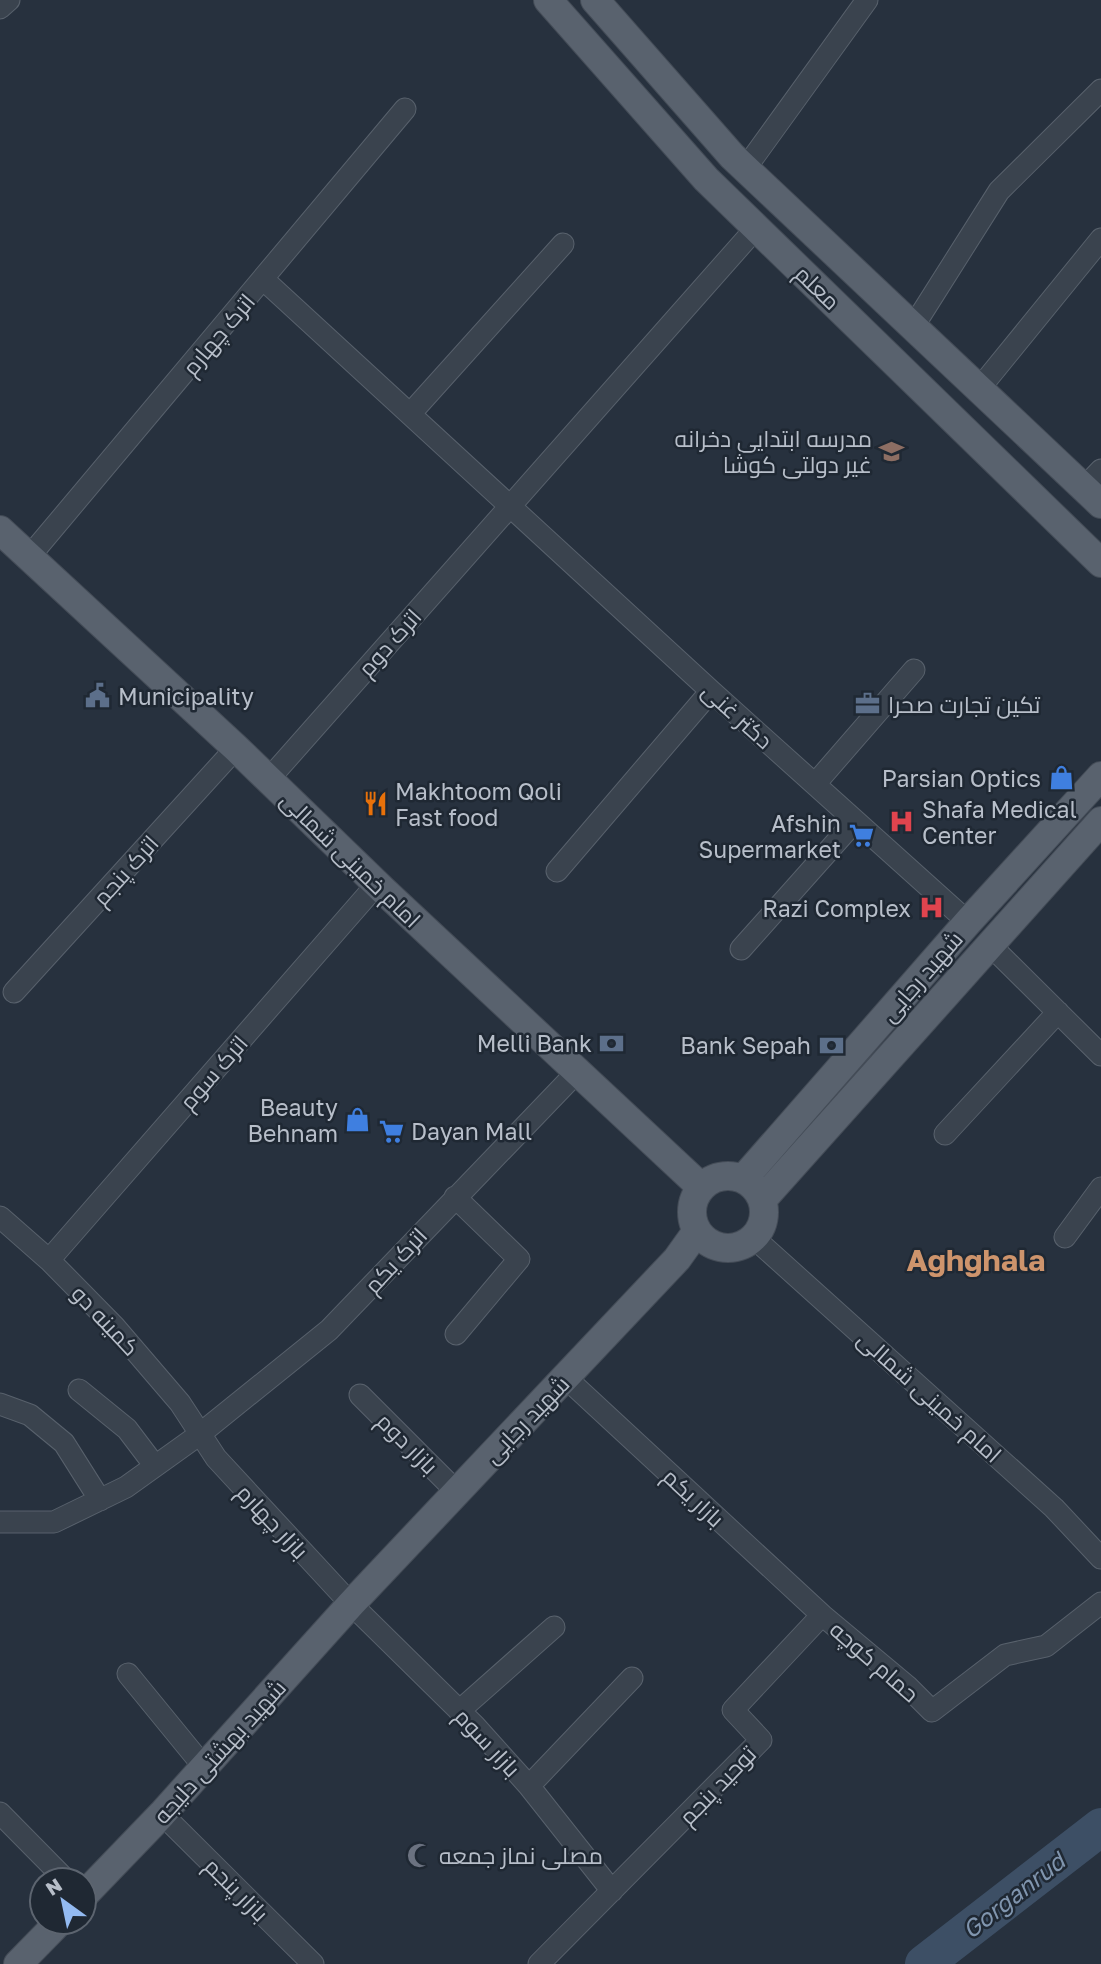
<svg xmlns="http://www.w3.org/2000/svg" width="1101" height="1964" font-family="'Golos Text',Cairo,sans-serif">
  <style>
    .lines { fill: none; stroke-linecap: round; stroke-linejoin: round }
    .river { stroke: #3d4f65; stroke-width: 38 }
    .minor-casing { stroke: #58616c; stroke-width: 23 }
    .major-casing { stroke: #444c57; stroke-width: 30 }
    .minor { stroke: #3a434e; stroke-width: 21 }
    .major { stroke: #59626e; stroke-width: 28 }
    .labels { text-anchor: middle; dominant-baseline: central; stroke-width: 5; stroke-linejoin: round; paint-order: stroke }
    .street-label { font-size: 23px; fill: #b7bec9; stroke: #1f2833 }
    .poi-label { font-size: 23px; fill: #b7bec9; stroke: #1f2833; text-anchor: end }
    .water-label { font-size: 24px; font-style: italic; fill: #8095ae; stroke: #1f2833 }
    .district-label { font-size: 30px; font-weight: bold; fill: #ce946c; stroke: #1f2833 }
  </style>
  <rect width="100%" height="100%" fill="#27313e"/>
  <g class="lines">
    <path class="river" d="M924,1964L1101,1827"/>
    <defs>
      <path id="minor" d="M0,8L9,0
        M745,169L867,0
        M264,280L711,691L968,922
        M913,327L999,191L1101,90
        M979,389L1101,239
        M410,414L563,244
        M1084,488L1101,470
        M29,557L405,109
        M268,780L756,228
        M815,784L914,670
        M557,871L711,691
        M991,946L1101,1055
        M741,949L855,821
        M14,992L236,748
        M945,1134L1058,1012
        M455,1197L519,1259L456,1334
        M0,1217L49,1260L114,1326L180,1403L216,1458L351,1604L475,1726L529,1786L612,1891
        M1065,1237L1101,1188
        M754,1238L1054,1508L1101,1558
        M49,1260L377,884
        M566,1378L822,1615L907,1686L932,1711L1005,1655L1046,1646L1101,1603
        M79,1390L127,1429L155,1466
        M360,1395L456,1491
        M0,1404L30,1415L64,1443L100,1500
        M0,1522H54L126,1487L200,1434L329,1330L577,1072
        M128,1674L204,1767
        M459,1711L554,1627
        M529,1786L632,1678
        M0,1813L66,1880
        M162,1814L313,1964
        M539,1964L761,1740L733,1710L822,1615"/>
      <path id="major" d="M548,0L706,179L1101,563
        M595,0L732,156L1101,504
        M0,530L236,748L383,890L701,1187
        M692 1212a36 36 0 1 1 72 0a36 36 0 1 1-72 0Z
        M744,1178L968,922L1101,776
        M763,1199L1101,821
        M84,1895L162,1814L351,1604L677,1259L697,1231
        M18,1964L59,1922"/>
    </defs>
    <use href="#minor" class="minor-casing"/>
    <use href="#major" class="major-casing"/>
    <use href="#minor" class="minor"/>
    <use href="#major" class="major"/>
  </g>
  <defs>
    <symbol id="school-bare" viewBox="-9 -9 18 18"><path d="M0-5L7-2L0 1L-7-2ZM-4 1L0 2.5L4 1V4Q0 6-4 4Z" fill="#8d6e63" stroke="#1f2833" stroke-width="2.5" paint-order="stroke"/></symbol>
    <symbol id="civic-bare" viewBox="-9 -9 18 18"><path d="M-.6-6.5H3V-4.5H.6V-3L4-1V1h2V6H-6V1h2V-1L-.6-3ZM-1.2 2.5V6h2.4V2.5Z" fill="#5c6f8a" stroke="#1f2833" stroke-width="2.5" paint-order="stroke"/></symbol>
    <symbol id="office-bare" viewBox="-9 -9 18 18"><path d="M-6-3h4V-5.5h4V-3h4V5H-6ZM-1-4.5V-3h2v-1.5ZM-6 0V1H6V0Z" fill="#5c6f8a" stroke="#1f2833" stroke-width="2.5" paint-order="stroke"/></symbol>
    <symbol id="shop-bare" viewBox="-9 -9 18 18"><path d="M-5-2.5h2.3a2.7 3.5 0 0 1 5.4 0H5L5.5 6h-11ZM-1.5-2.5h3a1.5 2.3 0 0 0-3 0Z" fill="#3f7fe0" stroke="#1f2833" stroke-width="2.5" paint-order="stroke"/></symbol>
    <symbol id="restaurant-bare" viewBox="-9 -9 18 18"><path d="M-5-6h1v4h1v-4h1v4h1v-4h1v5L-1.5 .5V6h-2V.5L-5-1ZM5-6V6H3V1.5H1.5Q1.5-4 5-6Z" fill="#e8710a" stroke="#1f2833" stroke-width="2.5" paint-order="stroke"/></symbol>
    <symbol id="hospital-bare" viewBox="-9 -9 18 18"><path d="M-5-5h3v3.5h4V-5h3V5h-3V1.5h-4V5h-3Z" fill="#e0444e" stroke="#1f2833" stroke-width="2.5" paint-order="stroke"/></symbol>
    <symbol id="supermarket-bare" viewBox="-9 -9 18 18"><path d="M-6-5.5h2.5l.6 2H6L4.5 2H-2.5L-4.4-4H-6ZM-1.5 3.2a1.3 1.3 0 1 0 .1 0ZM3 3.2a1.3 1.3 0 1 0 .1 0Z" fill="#3f7fe0" stroke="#1f2833" stroke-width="2.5" paint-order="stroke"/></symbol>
    <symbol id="bank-bare" viewBox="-9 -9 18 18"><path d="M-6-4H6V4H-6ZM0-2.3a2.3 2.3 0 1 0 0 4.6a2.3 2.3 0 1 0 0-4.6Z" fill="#5c6f8a" stroke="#1f2833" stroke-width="2.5" paint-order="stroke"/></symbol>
    <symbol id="mosque-bare" viewBox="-9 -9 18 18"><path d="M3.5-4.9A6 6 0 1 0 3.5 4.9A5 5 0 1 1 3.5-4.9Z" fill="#6b7280" stroke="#1f2833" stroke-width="2.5" paint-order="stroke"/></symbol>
  </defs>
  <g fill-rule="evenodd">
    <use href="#school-bare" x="874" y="434" width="35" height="35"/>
    <use href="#civic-bare" x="80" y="678" width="35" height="35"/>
    <use href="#office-bare" x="850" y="686" width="35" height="35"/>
    <use href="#shop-bare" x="1044" y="760" width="35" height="35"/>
    <use href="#restaurant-bare" x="358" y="786" width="35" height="35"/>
    <use href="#hospital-bare" x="884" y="804" width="35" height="35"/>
    <use href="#supermarket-bare" x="844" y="818" width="35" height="35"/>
    <use href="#hospital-bare" x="914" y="890" width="35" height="35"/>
    <use href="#bank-bare" x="594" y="1026" width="35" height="35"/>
    <use href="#bank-bare" x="814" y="1028" width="35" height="35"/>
    <use href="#shop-bare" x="340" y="1102" width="35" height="35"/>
    <use href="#supermarket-bare" x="374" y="1114" width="35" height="35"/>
    <use href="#mosque-bare" x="402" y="1838" width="35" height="35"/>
  </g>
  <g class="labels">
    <g class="street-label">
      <text transform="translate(818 287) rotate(44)">معلم</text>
      <text transform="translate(218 334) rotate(-50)">اترک چهارم</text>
      <text transform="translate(389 642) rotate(-48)">اترک دوم</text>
      <text transform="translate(738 715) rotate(42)">دکتر غنی</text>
      <text transform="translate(351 859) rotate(44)">امام خمینی شمالی</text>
      <text transform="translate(125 870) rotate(-48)">اترک پنجم</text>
      <text transform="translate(921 976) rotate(-49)">شهید رجایی</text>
      <text transform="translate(213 1072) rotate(-49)">اترک سوم</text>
      <text transform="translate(395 1260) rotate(-47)">اترک یکم</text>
      <text transform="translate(106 1320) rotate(47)">کمینه دو</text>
      <text transform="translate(930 1396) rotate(42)">امام خمینی شمالی</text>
      <text transform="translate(526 1419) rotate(-46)">شهید رجایی</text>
      <text transform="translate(408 1443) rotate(45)">بازار دوم</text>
      <text transform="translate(694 1497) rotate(43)">بازار یکم</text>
      <text transform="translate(273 1521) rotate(47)">بازار چهارم</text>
      <text transform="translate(875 1661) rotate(41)">حمام کوچه</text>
      <text transform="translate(488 1742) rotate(47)">بازار سوم</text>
      <text transform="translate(219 1751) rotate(-48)">شهید بهشتی دلیجه</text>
      <text transform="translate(717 1785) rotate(-46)">توحید پنجم</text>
      <text transform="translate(237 1889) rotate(45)">بازار پنجم</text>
    </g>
    <g class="poi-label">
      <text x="872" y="438">مدرسه ابتدایی دخرانه<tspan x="872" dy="26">غیر دولتی کوشا</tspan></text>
      <text x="118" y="696" text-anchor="start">Municipality</text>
      <text x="888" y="704" text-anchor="start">تکین تجارت صحرا</text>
      <text x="1041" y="778">Parsian Optics</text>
      <text x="395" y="791" text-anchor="start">Makhtoom Qoli<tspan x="395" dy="26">Fast food</tspan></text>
      <text x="922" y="809" text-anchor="start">Shafa Medical<tspan x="922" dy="26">Center</tspan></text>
      <text x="841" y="823">Afshin<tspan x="841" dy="26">Supermarket</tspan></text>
      <text x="911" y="908">Razi Complex</text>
      <text x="592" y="1043">Melli Bank</text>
      <text x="811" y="1045">Bank Sepah</text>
      <text x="338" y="1107">Beauty<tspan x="338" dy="26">Behnam</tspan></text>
      <text x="411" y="1131" text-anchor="start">Dayan Mall</text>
      <text x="439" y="1855" text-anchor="start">مصلی نماز جمعه</text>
    </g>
    <g class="water-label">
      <text transform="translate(1013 1895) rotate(-38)">Gorganrud</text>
    </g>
    <g class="district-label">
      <text x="976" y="1260">Aghghala</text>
    </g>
  </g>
  <g transform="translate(63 1901) rotate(327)"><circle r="33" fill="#1f2833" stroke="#5c646f" stroke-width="2"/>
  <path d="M0-5L12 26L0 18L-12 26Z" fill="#93baf1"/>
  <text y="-10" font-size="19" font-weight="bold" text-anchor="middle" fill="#b7bec9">N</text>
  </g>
</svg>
